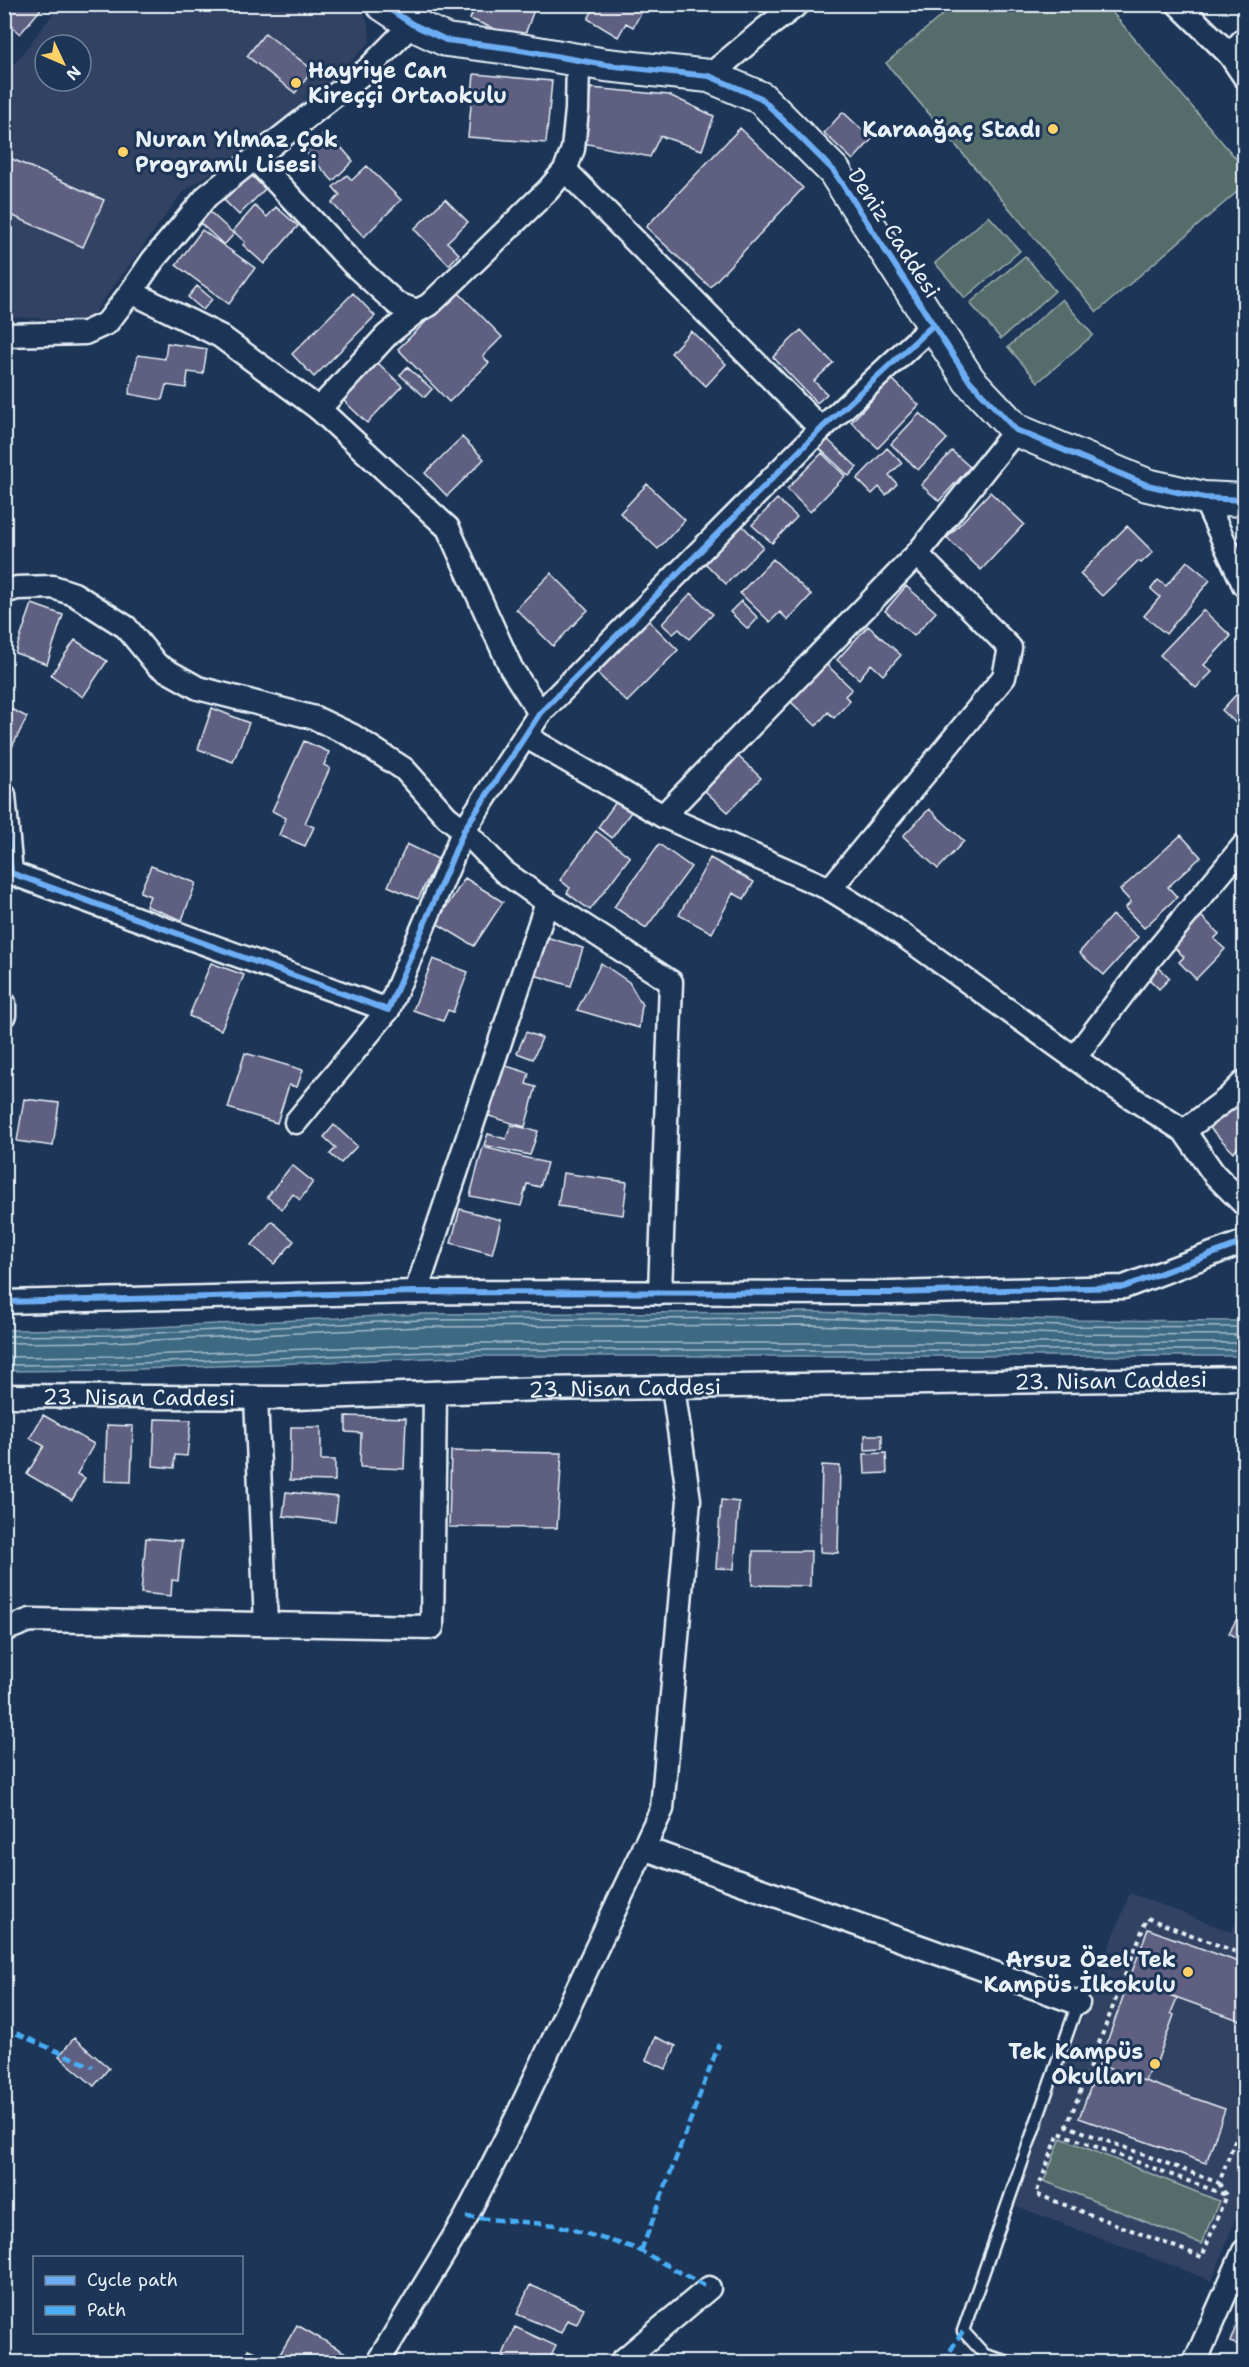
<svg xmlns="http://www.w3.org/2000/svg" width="1249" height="2367" font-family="'Shantell Sans',sans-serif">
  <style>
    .built { fill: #314264; fill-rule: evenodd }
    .green { fill: #556d6a; stroke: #9eafb1; stroke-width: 1.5 }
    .water { fill: #3e6983; stroke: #829fb2; stroke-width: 1.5 }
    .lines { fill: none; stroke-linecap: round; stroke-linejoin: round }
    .shore { stroke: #a4bbc9; stroke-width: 1.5 }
    .building { fill: #5f5f81; stroke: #e8f1f8; stroke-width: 1.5 }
    .lane-casing { stroke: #e8f1f8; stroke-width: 15 }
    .street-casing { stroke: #e8f1f8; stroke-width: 27 }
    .secondary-casing { stroke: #e8f1f8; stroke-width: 36 }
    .path { stroke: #e8f1f8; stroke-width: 4; stroke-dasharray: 4.5 4.5; stroke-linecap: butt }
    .lane { stroke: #1d3557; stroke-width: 10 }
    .street { stroke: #1d3557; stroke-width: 22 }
    .secondary { stroke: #1d3557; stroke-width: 32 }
    .quiet { stroke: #49aef6; stroke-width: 4.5; stroke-dasharray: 9 4.5; stroke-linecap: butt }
    .cycleway-casing { stroke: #1d3557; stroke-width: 10 }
    .cycleway { stroke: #6dadf4; stroke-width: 6 }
    .poi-dot { fill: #ffd166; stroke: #1d3557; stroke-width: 2 }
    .labels { text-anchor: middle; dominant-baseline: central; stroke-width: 6; stroke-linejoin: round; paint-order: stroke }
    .poi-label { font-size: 22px; font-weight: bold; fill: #e8f1f8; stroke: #1d3557; text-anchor: end }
    .street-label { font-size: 22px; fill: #e8f1f8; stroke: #1d3557 }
  </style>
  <rect width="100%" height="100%" fill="#1d3557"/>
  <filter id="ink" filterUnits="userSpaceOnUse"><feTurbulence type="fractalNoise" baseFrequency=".0167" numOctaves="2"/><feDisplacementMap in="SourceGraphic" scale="12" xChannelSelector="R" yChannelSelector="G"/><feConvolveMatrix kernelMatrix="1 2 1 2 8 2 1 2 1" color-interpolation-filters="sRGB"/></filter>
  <g filter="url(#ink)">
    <path class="built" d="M60,5H361L369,27L370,42L302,110L182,193L89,320L5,317L4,77ZM45,45H81V81H45Z
      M1130,1893L1232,1932L1244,1901V2196L1212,2281L1011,2204Z"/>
    <path class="green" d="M955,4L1106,5L1244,168V186L1097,312L886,63Z
      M989,216L1020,251L965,298L935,263Z
      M1025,256L1055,291L1001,339L970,303Z
      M1062,299L1093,335L1038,382L1008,347Z
      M1061,2138L1219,2201L1201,2244L1044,2181Z"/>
    <path class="water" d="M812,1312L1061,1320L1244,1321V1356H481L114,1370L5,1371V1330L113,1329L420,1314Z"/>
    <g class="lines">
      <path class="shore" d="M4,1336L113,1335L421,1320L812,1318L1061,1326L1244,1327
        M4,1343L113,1342L421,1327L812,1325L1061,1334L1244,1335
        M4,1357L114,1356L481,1343H1244
        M4,1365L114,1364L481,1350H1244"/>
    </g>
    <path class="building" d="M4,4H45L20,34L4,20Z
      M476,4H536L523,40L470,19Z
      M596,4H646L633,27L626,23L618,37L588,19Z
      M265,33L313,70L295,93L247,56Z
      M474,74L552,81L546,143L468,137Z
      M591,88L669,95L714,116L702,150L660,136L650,157L583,143Z
      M843,112L872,139L853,160L824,133Z
      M740,128L803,188L710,287L646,227Z
      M327,131L353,161L333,181L304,150Z
      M10,158L104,200L83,247L4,212V169Z
      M367,166L401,200L364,237L332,203L340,195L333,187L347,175L352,180Z
      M250,174L265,189L239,215L224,200Z
      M445,199L468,222L447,242L459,254L449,265L414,229Z
      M255,206L267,217L276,207L298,226L264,264L243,245L245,242L233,231Z
      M209,211L234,234L224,245L199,222Z
      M202,230L255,268L229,304L176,265Z
      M197,286L212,299L203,310L188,297Z
      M457,291L502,337L483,356L489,363L449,402L398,349Z
      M353,293L375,316L314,377L292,354Z
      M801,330L833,363L814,381L827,394L817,403L773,357Z
      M691,331L726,364L706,386L671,353Z
      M167,343L207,349L203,374L188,372L186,388L166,385L162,400L129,394L138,355L165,359Z
      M378,363L402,386L367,423L343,400Z
      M407,367L432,389L425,397L400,375Z
      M892,379L919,405L878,448L851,422Z
      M920,413L947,439L918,470L891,444Z
      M462,437L484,459L447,496L425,473Z
      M827,439L857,467L849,476L819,448Z
      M887,448L902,463L889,475L897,484L886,495L879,487L872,494L857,479Z
      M952,451L970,467L939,501L921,485Z
      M822,453L845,476L810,512L787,489Z
      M647,484L685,520L658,549L620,513Z
      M990,492L1024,524L981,570L947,538Z
      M777,499L797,517L772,543L752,525Z
      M742,525L763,547L726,584L704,562Z
      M1127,526L1153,552L1141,563L1138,561L1102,596L1080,574Z
      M773,559L811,595L788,620L780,612L770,622L740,593Z
      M1187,561L1210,580L1166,634L1144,616L1160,597L1151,589L1158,580L1166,586Z
      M551,573L588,610L553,646L516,609Z
      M906,586L936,612L914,636L885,611Z
      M691,593L713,614L689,639L679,629L673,634L662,624Z
      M741,601L758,618L748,629L730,612Z
      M32,604L63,615L47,664L15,653Z
      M1203,610L1231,636L1204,665L1212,672L1196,688L1160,655Z
      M648,620L678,650L627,702L597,673Z
      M868,626L901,655L883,675L871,664L859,679L837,660Z
      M75,640L107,661L83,697L51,675Z
      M826,664L852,689L845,696L850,701L834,718L828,712L816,726L790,701Z
      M1244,686V731L1222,710Z
      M212,708L249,723L233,762L198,749Z
      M11,709L27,717L4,763V722Z
      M304,741L329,752L324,765L330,768L305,823L314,827L305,846L279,835L286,818L272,811Z
      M738,756L761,778L728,812L705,791Z
      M616,802L631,812L612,838L598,827Z
      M929,809L964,841L938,869L903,836Z
      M596,831L630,857L590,910L567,893L570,888L560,880Z
      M1181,835L1201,857L1168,887L1177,897L1144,928L1125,908L1131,902L1120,890Z
      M407,844L438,859L418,899L388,886Z
      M659,844L691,867L646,928L614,907Z
      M710,858L754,882L744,899L733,893L712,933L679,915Z
      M151,866L196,883L182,920L146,906L150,896L140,892Z
      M465,878L503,902L474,946L436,923Z
      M1112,915L1138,937L1104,975L1079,953Z
      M1200,915L1219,934L1214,939L1225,949L1196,979L1179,962L1184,957L1171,944Z
      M546,937L583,948L571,986L534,975Z
      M433,959L468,972L453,1012L448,1010L443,1021L413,1010Z
      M211,963L244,975L221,1030L189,1016Z
      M601,963L629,982L642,1005L639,1028L577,1010Z
      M1155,964L1170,978L1159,989L1145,975Z
      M526,1032L542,1038L533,1059L517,1053Z
      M245,1053L303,1070L297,1087L289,1085L277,1123L228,1108Z
      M503,1065L529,1073L526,1084L536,1087L525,1127L489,1116Z
      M1244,1091V1141L1233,1152L1208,1126Z
      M24,1099L59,1103L53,1146L17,1141Z
      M334,1125L357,1146L341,1163L330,1154L336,1148L324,1137Z
      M511,1125L538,1131L530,1155L484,1145L488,1134L506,1139Z
      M483,1147L547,1163L540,1187L527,1184L521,1206L470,1196Z
      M292,1165L313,1182L300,1200L293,1194L282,1209L267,1197Z
      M563,1173L627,1182L623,1215L558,1206Z
      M460,1209L501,1220L492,1254L451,1243Z
      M272,1221L294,1241L274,1264L252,1245Z
      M43,1415L94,1444L77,1474L85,1478L72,1500L27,1474L44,1446L30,1438Z
      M346,1416L406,1418L404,1469L360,1467L361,1433L346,1432Z
      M155,1419L191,1420L187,1456L175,1455L174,1468L153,1466Z
      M107,1425L133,1426L131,1482L105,1481Z
      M291,1427H321V1460H335V1481L290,1480Z
      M865,1435H882V1449L865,1450Z
      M451,1451L562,1453L557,1528L449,1527Z
      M886,1453L887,1473L865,1474L864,1454Z
      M822,1465L840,1466L838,1553L820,1552Z
      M286,1492L338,1497L335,1522L283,1516Z
      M721,1500L739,1502L734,1569L716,1568Z
      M146,1538L182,1541L178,1581L172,1580L171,1596L141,1593Z
      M753,1551H811L810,1586L752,1585Z
      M1244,1606V1642L1229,1633Z
      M1148,1929L1244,1964V2022L1129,1980Z
      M1129,1980L1177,1998L1171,2013L1174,2015L1155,2067L1151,2066L1145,2081L1099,2065Z
      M655,2037L676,2046L666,2069L646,2060Z
      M74,2038L109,2068L94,2086L59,2056Z
      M1099,2065L1225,2109L1206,2163L1079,2118Z
      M530,2285L584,2308L577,2324L567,2320L561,2333L517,2314Z
      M1244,2305V2347L1230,2342Z
      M297,2325L351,2356L347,2362L276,2361Z
      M515,2327L556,2346L551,2356L553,2358L552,2362H513L502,2357Z
      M248,2349L276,2361L275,2362H242Z"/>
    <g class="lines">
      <defs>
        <path id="lane" d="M1009,2362L985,2355L963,2331L1078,2003"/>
        <g id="street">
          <path d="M1178,4L1230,55L1244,76"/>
          <path d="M1230,55L1244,39"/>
          <path d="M709,76L766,28L798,4"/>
          <path d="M255,159L352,263L397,304L417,311L429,305L476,260L548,190L565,170L573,149L577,110L578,61"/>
          <path d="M565,170L821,429"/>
          <path d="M131,292L220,336L319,409L448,528L511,668L540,713"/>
          <path d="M4,335L85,333L107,323L131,292L153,260L207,196L368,69L412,24"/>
          <path d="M319,409L387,335L417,311"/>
          <path d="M1204,498L1244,585"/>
          <path d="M4,592L17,588L53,587L74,594L126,627L157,665L198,688L315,718L353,736L404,769L447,817L464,830L504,872L547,902L416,1292"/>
          <path d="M525,736L663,816L830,889L893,928L1115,1087L1184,1131L1214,1174L1244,1204"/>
          <path d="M4,795L11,873L388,1010L464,830L540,713L821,429L932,326"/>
          <path d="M663,816L917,554L1016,430"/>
          <path d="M830,889L1004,677L1010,648L917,554"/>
          <path d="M547,902L671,982L660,1293"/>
          <path d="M4,1003V1015"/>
          <path d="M1075,1057L1144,966L1244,845"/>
          <path d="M296,1122L388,1010"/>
          <path d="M1184,1131L1228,1098L1244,1082"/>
          <path d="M4,1302L416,1292L891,1293L1124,1287L1244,1242"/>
          <path id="s1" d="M4,1396L295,1398L540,1389L1244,1378"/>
          <path d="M256,1398L266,1624"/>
          <path d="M4,1630L30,1620L432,1627L435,1393"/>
          <path d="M643,1848L1078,2003"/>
          <path d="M378,2362L466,2217L516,2119L662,1809L689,1500L673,1387"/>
          <path d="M621,2362L709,2288"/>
          <path d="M1195,2362L1244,2251"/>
        </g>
        <path id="secondary" d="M382,4L412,24L446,40L509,48L606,65L709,76L761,98L834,171L969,380L1016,430L1147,485L1204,498L1244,500"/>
      </defs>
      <use href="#lane" class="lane-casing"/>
      <use href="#street" class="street-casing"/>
      <use href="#secondary" class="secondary-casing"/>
      <path class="path" d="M1244,1955L1147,1918L1067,2126L1219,2183L1244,2116
        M1219,2183L1226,2195L1202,2257L1036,2194L1059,2133L1226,2195"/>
      <use href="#lane" class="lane"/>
      <use href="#street" class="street"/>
      <use href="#secondary" class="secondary"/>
      <path class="quiet" d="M4,2028L93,2067
        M466,2217L556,2225L635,2248L709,2288
        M641,2251L719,2044
        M943,2362L963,2331"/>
      <defs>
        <path id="cycleway" d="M382,4L412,24L446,40L509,48L606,65L709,76L761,98L834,171L969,380L1016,430L1147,485L1204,498L1244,500
          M4,795L11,873L388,1010L464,830L540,713L821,429L932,326
          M4,1302L416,1292L891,1293L1124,1287L1244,1242"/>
      </defs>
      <use href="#cycleway" class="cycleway-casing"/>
      <use href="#cycleway" class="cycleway"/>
    </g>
  </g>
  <g class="poi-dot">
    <circle cx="296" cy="83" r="6"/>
    <circle cx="1053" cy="129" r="6"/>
    <circle cx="123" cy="152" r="6"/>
    <circle cx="1188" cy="1972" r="6"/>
    <circle cx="1155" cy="2064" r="6"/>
  </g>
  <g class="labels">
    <g class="poi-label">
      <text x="308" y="70" text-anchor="start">Hayriye Can<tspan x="308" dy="25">Kireççi Ortaokulu</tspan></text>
      <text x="1041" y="129">Karaağaç Stadı</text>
      <text x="135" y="139" text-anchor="start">Nuran Yılmaz Çok<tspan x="135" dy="25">Programlı Lisesi</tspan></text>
      <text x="1176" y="1959">Arsuz Özel Tek<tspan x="1176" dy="25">Kampüs İlkokulu</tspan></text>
      <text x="1143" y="2051">Tek Kampüs<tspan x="1143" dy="25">Okulları</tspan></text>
    </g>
    <g class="street-label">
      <text transform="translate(894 233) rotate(57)">Deniz Caddesi</text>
      <text stroke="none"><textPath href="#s1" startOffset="1107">23. Nisan Caddesi</textPath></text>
      <text stroke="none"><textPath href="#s1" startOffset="621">23. Nisan Caddesi</textPath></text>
      <text stroke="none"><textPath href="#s1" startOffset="135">23. Nisan Caddesi</textPath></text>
    </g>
  </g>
  <rect width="1249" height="2367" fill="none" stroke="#1d3557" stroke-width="24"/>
  <rect x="12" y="12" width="1225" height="2343" fill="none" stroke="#e8f1f8" stroke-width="2" filter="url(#ink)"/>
  <rect x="33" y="2256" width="210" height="78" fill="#1d3557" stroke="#6e8097" stroke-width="1.5"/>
  <rect x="45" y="2276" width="30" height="9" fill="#6dadf4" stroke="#6e8097" stroke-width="1.5"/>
  <text x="87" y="2286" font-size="18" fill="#e8f1f8">Cycle path</text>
  <rect x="45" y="2306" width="30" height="9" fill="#49aef6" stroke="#6e8097" stroke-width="1.5"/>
  <text x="87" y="2316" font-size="18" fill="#e8f1f8">Path</text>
  <g transform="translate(63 63) rotate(134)"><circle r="28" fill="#1d3557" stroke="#6e8097" stroke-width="1.5"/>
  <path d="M0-4.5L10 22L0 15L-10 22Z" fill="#ffd166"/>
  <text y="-9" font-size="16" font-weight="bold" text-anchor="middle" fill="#e8f1f8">N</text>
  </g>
</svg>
